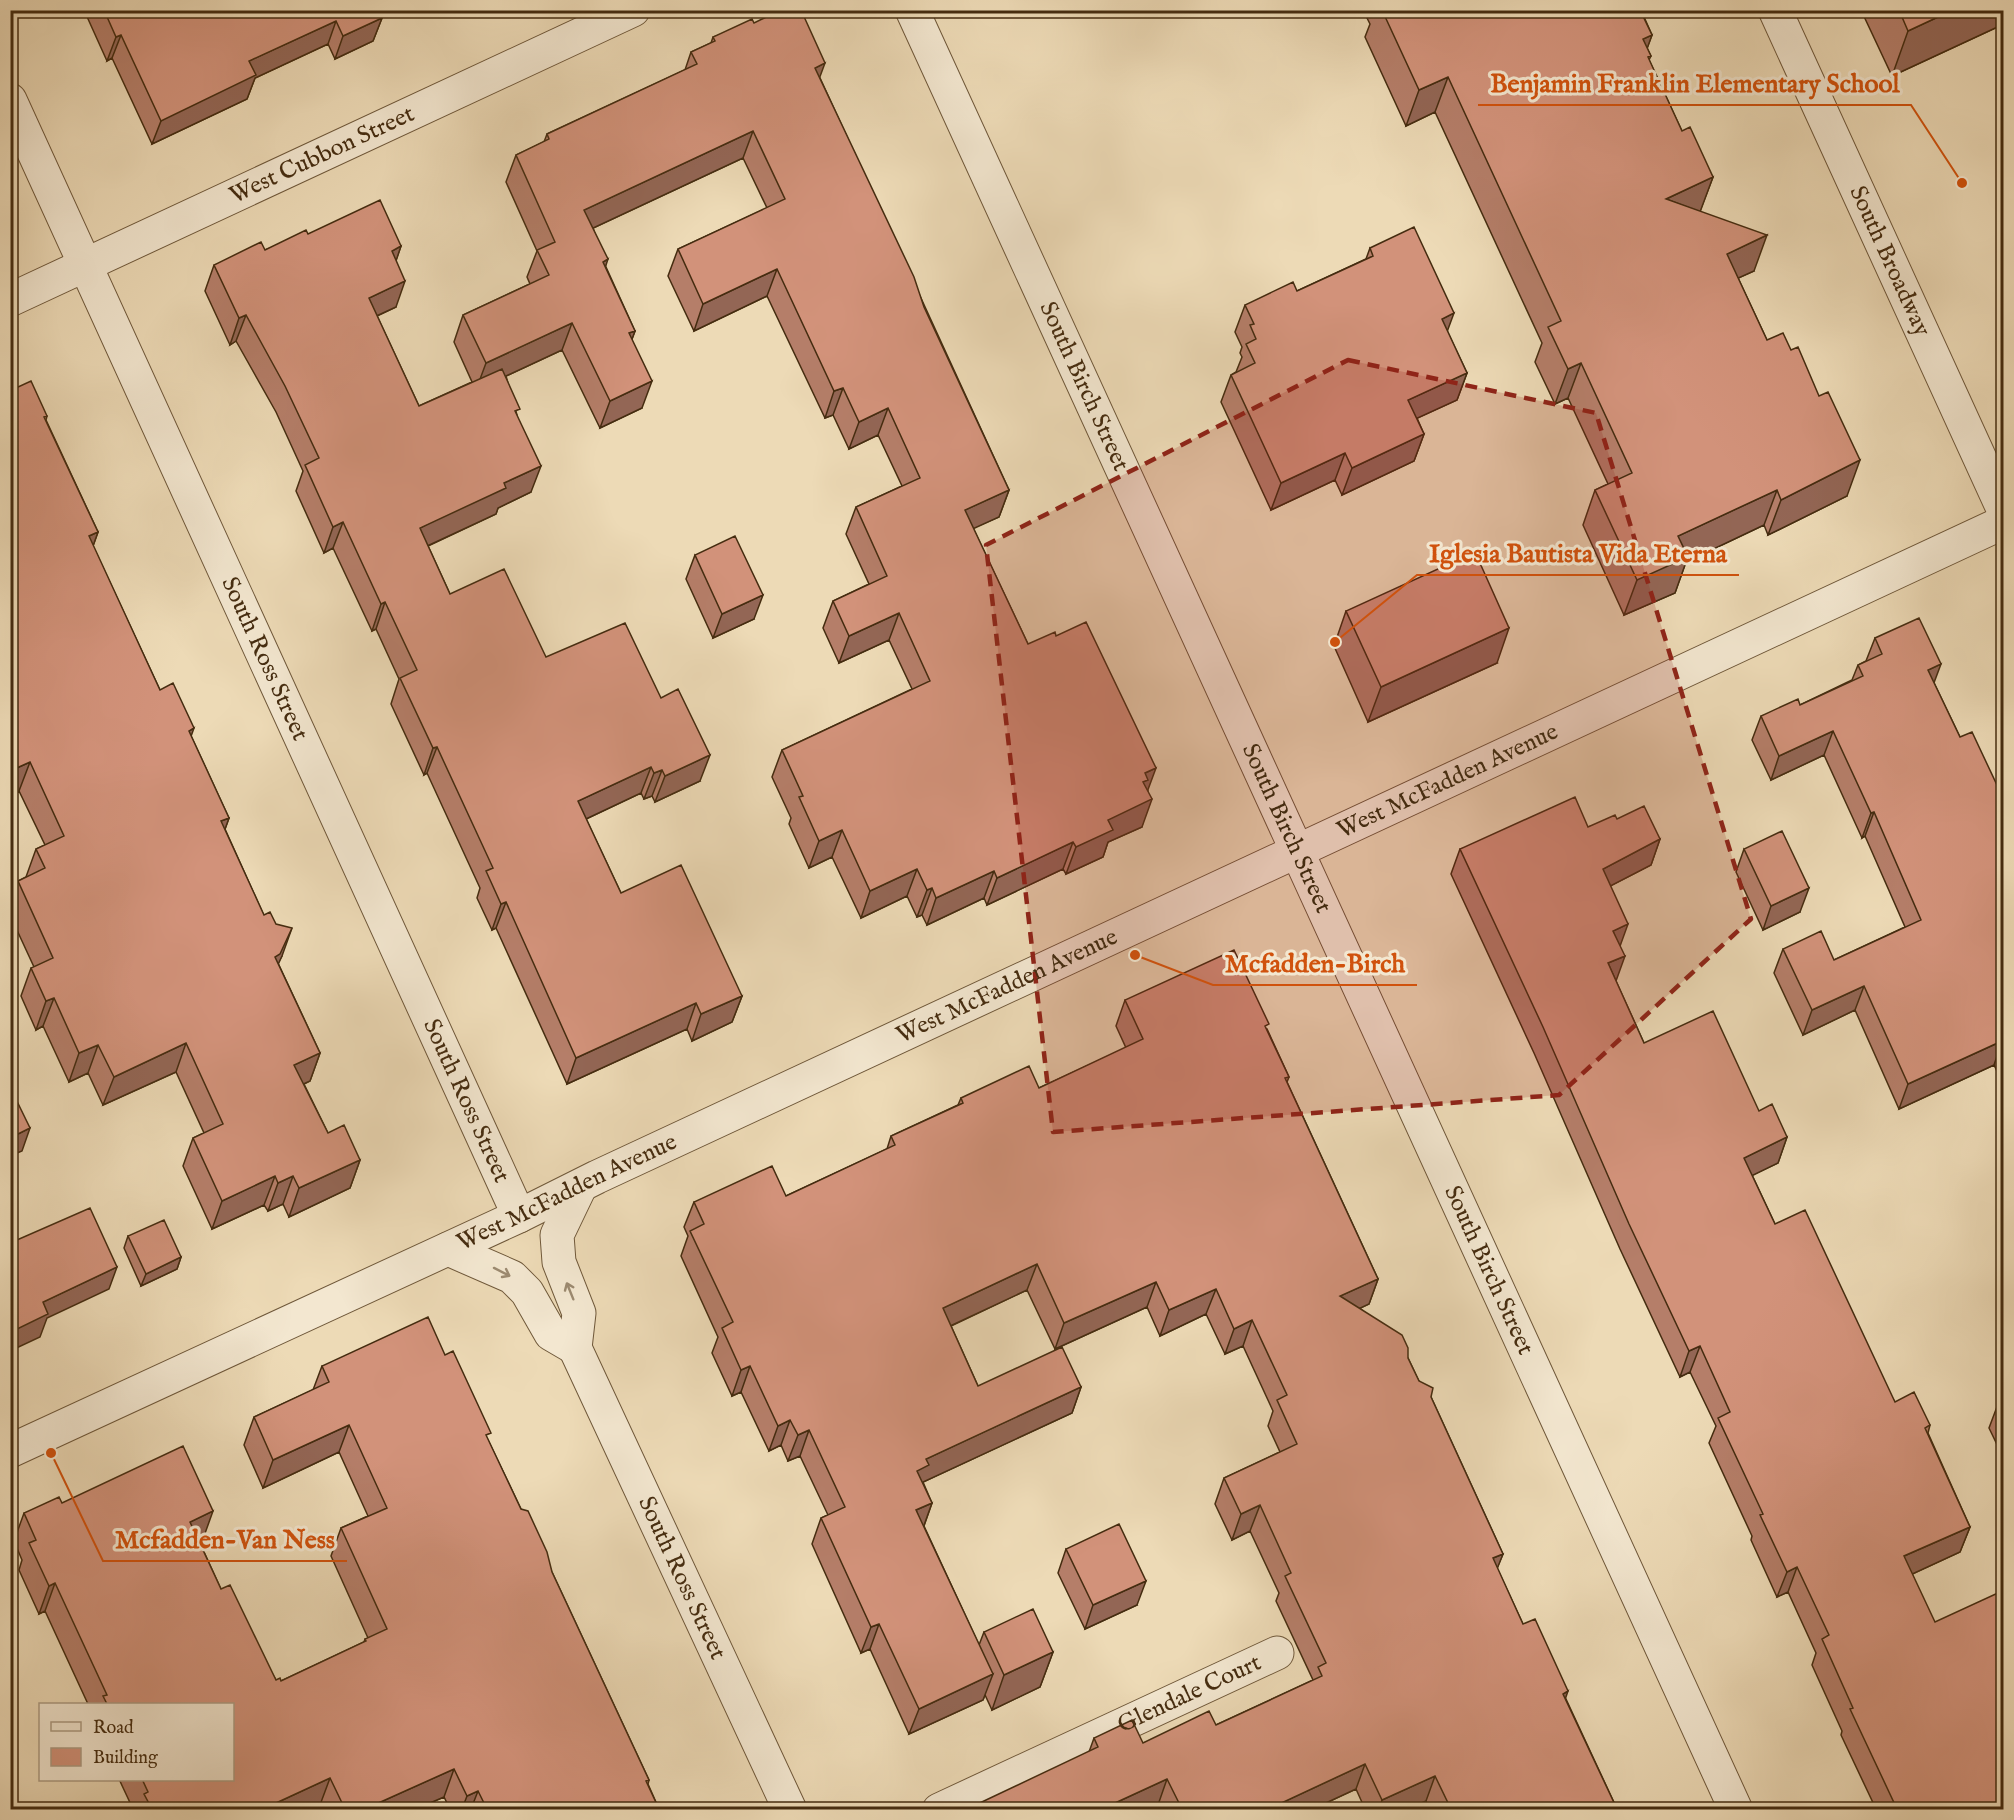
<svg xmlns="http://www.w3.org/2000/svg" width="2014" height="1820" font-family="'IM FELL English',serif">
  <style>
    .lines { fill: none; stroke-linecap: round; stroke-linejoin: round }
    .minor-casing { stroke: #6f583a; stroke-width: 35 }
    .minor { stroke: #f3e7d0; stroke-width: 33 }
    .wall { fill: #b57e69; stroke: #452c10; stroke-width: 1.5 }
    .shaded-wall { fill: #936655; stroke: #452c10; stroke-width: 1.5 }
    .building { fill: #d2927a; stroke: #452c10; stroke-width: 1.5 }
    .oneway { stroke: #9c8a70 }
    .marked { fill: #8f2418; fill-opacity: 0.2; stroke: #8f2418; stroke-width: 4.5; stroke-dasharray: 12 8; stroke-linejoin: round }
    .labels { text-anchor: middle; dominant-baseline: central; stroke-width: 6; stroke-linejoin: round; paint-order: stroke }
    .street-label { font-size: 24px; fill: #452c10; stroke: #f3e7d0 }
    .leader { fill: none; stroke: #d0520d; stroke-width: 2 }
    .callout-dot { fill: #d0520d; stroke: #f3e7d0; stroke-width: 2 }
    .callout-label { font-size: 26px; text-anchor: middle; font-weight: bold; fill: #d0520d; stroke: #f3e7d0; stroke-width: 6; stroke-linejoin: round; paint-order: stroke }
  </style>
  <rect width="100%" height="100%" fill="#eddab6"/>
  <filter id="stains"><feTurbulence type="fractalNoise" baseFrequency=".00333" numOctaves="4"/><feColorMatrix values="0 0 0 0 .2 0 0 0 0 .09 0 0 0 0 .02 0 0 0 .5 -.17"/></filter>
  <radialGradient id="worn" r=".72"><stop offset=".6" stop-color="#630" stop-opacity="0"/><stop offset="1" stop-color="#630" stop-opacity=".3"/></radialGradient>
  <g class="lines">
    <defs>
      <g id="minor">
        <path id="s1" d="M912,10L1736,1810"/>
        <path id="s2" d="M1775,10L2004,511"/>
        <path id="s3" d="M10,100L519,1216"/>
        <path id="s4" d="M10,300L633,10"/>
        <path id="s5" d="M580,1187L557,1235L559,1262L579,1313L575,1348L790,1810"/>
        <path d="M448,1249L512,1277L527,1292L551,1334L575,1348"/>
        <path id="s6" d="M10,1451L519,1216L597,1177L2004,522"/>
        <path id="s7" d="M939,1810L1277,1653"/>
      </g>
    </defs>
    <use href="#minor" class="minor-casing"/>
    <use href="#minor" class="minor"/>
  </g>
  <path class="wall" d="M84,10H378L382,18L373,41L335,59L328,44L255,78L247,99L152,144L112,58L107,61Z
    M1363,10H1641L1652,35L1647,48L1651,56L1649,60L1682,131L1713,177L1700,211L1754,271L1738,278L1767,340L1847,496L1768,535L1764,525L1686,562L1675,593L1624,615L1583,525L1595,490L1608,484L1568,398L1555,404L1535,362L1542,343L1435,112L1406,126L1365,37L1370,24Z
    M1861,10H2004V24L1892,76Z
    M754,23L820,78L1009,490L999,517L973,528L1028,644L1148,791L1142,827L1108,842L1103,857L1066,874L1063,869L987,905L984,898L927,925L922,915L917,917L907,896L861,918L832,857L809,868L789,824L791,818L772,777L782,750L912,689L889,640L839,663L823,628L833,601L869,584L846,534L856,507L902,486L878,435L849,449L833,415L825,418L767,296L694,331L668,276L678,249L767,208L743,158L593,228L606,267L635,331L632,339L642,408L600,428L562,350L506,376L517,415L531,492L498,508L496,514L428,546L450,594L546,657L700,781L655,802L652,796L644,799L641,793L586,819L621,893L742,996L732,1022L692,1041L687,1029L567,1084L496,928L492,930L477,898L480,888L427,773L424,775L391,704L399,679L376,629L372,631L333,548L324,553L296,491L303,471L276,412L236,341L230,345L205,291L214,265L265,250L308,234L401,246L396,260V307L377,316L419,406L472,382L454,342L463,315L530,284L527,277L537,251L506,182L516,155L544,142L547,134L685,70L691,52L711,43L713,37Z
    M1370,248L1447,331L1467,373L1457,400L1417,418L1424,434L1414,461L1342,495L1335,480L1271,510L1221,402L1231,375L1236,372L1242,357L1240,353L1242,347L1235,332L1245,305L1297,291L1366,259Z
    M10,383L47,416L46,420L98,532L93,546L160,690L191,736L229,818L225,829L282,956L278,963L320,1053L310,1081L304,1084L328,1133L360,1160L350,1188L289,1217L283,1204L268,1211L264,1205L212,1229L183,1166L193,1138L204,1133L176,1072L103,1105L88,1073L69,1082L43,1026L36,1030L21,996L31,968L34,967L10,915V901L18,881L26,877L36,849L45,845L19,791L10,795Z
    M695,555L754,619L713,638L686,579Z
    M1346,611L1497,663L1368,722L1334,646Z
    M1875,638L1934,683L1960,737L2004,800V1086L1994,1065L1899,1109L1855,1010L1803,1035L1774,973L1783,949L1834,960L1905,927L1865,836L1862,838L1824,755L1771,780L1752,740L1761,716L1800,705L1852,680L1858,665L1866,661Z
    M1617,819L1660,839L1651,865L1610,886L1620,946L1616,981L1644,1043L1759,1111L1787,1137L1778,1163L1752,1175L1775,1224L1895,1402L1930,1425L1928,1433L1970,1527L1960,1552L1912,1574L2004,1809H1876L1841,1735L1842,1731L1812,1665L1816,1653L1788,1592L1777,1597L1751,1540L1752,1536L1709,1443L1716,1426L1690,1372L1680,1377L1620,1249L1534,1053L1451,874L1460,849L1588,827Z
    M1744,849L1800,912L1763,930L1736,872Z
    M1125,1000L1267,1029L1289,1077L1287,1082L1378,1279L1369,1304L1360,1308L1408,1358L1419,1381L1431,1397L1503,1554L1497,1568L1523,1624L1566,1699L1617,1809H1430L1426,1801L1408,1809H1365L1356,1789L1313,1809H1160L1158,1805L1089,1752L1094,1738L1143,1743L1216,1725L1313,1680L1276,1601L1279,1593L1250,1531L1232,1540L1215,1504L1224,1478L1280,1452L1268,1426L1273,1411L1243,1346L1225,1354L1206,1314L1160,1336L1147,1307L1055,1349L1027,1290L951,1326L978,1386L1081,1387L1072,1413L923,1482L932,1503L924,1526L979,1645L984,1632L1053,1652L1040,1687L992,1710L985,1695L983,1700L909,1734L870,1649L861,1653L812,1544L821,1518L828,1515L800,1456L788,1461L781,1445L769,1451L741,1392L732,1396L712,1353L718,1337L681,1256L688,1236L684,1227L694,1202L786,1196L887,1149L891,1136L958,1105L961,1098L1039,1088L1126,1048L1116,1026Z
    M128,1236L181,1257L177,1269L141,1286L124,1248Z
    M445,1355L488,1440L521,1509L552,1572L649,1780L648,1784L659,1809H450L444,1797L416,1809H322L320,1805L311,1809H133L119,1779H232V1704H88L45,1611L39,1614L19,1570L22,1560L14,1541L24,1513L62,1503L203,1539L199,1541L221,1589L276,1680L281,1681L364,1642L365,1639L368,1638L331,1556L341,1528L368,1516L339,1452L263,1488L244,1445L254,1417L313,1390L322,1366Z
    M2004,1402V1459L1989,1428L1998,1404Z
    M1066,1549L1137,1605L1085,1629L1058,1573Z"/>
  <path class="shaded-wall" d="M1953,10H2004V24L1892,76L1908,31Z
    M382,18L373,41L335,59L343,36Z
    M336,21L328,44L255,78L247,99L152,144L161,121L249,61Z
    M121,35L112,58L107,61L116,37Z
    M1652,35L1639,71L1643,39Z
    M825,63L815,90V68Z
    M1448,77L1435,112L1406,126L1419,90Z
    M753,131L743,158L574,237L584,210Z
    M1713,177L1700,212L1666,199Z
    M1767,235L1754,271L1714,289L1727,254Z
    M401,246L392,273V251Z
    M608,259L599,286L603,262Z
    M777,269L767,296L694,331L703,304Z
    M405,281L396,307L359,324L369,298Z
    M1454,313L1444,340L1442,319Z
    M246,315L236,341L230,345L239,318Z
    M572,323L562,350L476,390L486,363Z
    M635,331L625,358L629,333Z
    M1581,363L1568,398L1555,404L1568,369Z
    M1467,373L1457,400L1398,427L1408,400Z
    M652,381L642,408L600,428L610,401Z
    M843,388L833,415L825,418L834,391Z
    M888,408L878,435L849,449L859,422Z
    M1424,434L1414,461L1342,495L1352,468Z
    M1345,453L1335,480L1271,510L1281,483Z
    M1860,460L1847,496L1768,535L1781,500Z
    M541,466L531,492L498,508L496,514L410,554L420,528L504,483Z
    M1009,490L999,517L955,537L965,510Z
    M1777,490L1764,525L1686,562L1675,593L1624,615L1637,580L1678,536Z
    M343,522L333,548L324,553L333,527Z
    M98,532L88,560L89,536Z
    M763,595L754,619L713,638L722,614Z
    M385,602L376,629L372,631L381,604Z
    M899,613L889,640L839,663L849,636Z
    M1509,628L1497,663L1368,722L1381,687Z
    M1941,664L1932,688L1928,670Z
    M194,728L184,756L189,731Z
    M1833,731L1824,755L1771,780L1779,756Z
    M437,747L427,773L424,775L433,748Z
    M710,755L700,781L655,802L665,776Z
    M30,762L19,791L10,795V771Z
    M651,767L641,793L569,827L578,801Z
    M1156,768L1146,795L1152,799L1142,827L1108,842L1103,857L1066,874L1076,847L1108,820L1145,773Z
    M662,770L652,796L644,799L654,773Z
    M1874,812L1865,836L1862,838L1871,813Z
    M229,818L219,846L221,821Z
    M842,830L832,857L809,868L819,841Z
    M1660,839L1651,865L1593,895L1603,869Z
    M1073,842L1063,869L987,905L997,878Z
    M917,869L907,896L861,918L870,891Z
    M994,871L984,898L927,925L936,898Z
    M932,888L922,915L917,917L927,890Z
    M1809,888L1800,912L1763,930L1771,906Z
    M506,902L496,928L492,930L501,904Z
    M1628,924L1619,949L1613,931Z
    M292,928L282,956L270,982L275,957Z
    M1625,956L1616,981L1608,963Z
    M1864,986L1855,1010L1803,1035L1812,1010Z
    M742,996L732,1022L692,1041L701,1014Z
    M54,998L43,1026L36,1030L46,1001Z
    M696,1003L687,1029L567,1084L576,1058Z
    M2002,1041L1994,1065L1899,1109L1908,1084Z
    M186,1043L176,1072L103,1105L114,1077Z
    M98,1045L88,1073L69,1082L79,1053Z
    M320,1053L310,1081L284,1093L294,1065Z
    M30,1128L22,1151L10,1156V1138Z
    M1787,1137L1778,1163L1735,1184L1744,1158Z
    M360,1160L350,1188L289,1217L299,1188Z
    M275,1176L264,1205L212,1229L222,1201Z
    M293,1176L283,1204L268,1211L278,1183Z
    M181,1257L177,1269L141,1286L146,1274Z
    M1037,1264L1027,1290L933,1334L943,1308Z
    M117,1267L109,1289L47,1318L40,1337L10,1351L11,1332L43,1302Z
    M1378,1279L1369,1304L1331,1322L1340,1296Z
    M1156,1282L1147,1307L1055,1349L1064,1323Z
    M1216,1289L1206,1314L1160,1336L1169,1310Z
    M1252,1320L1243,1346L1225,1354L1234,1329Z
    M1700,1346L1690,1372L1680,1377L1689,1351Z
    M750,1366L741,1392L732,1396L741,1370Z
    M1081,1387L1072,1413L923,1482L920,1490L917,1471L926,1459Z
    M790,1420L781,1445L769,1451L778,1426Z
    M349,1425L339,1452L263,1488L273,1460Z
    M809,1430L800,1456L788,1461L798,1435Z
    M932,1503L923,1528L916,1510Z
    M1260,1505L1250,1531L1232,1540L1241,1514Z
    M213,1511L203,1539L180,1550L190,1522Z
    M1970,1527L1960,1552L1895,1582L1904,1556Z
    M1503,1554L1493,1579V1558Z
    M1797,1567L1788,1592L1777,1597L1787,1572Z
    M1146,1581L1137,1605L1085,1629L1093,1605Z
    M55,1583L45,1611L39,1614L49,1586Z
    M879,1624L870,1649L861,1653L871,1627Z
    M1053,1652L1040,1687L992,1710L1004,1675Z
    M993,1674L983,1700L909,1734L919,1709Z
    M1568,1691L1559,1717L1563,1694Z
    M1365,1764L1356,1789L1313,1809H1276L1277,1805Z
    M454,1769L444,1797L416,1809H365Z
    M1435,1776L1426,1801L1408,1809H1379L1382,1800Z
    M330,1778L320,1805L311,1809H263Z
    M1167,1779L1158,1805L1148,1809H1102Z
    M478,1791L471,1809H462L467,1796Z"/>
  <path class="building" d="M104,10H378L382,18L343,36L336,21L249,61L256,75L161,121L121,35L116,37Z
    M781,10H801L825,63L815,68L914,277L924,307L1009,490L965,510L1028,644L1055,632L1056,636L1086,622L1156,768L1145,773L1148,780L1143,782L1152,799L1108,820L1113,830L1076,847L1073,842L997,878L994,871L936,898L932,888L927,890L917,869L870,891L842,830L819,841L799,797L803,796L782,750L930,681L899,613L849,636L833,601L887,576L856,507L920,478L888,408L859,422L843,388L834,391L777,269L703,304L678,249L785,199L753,131L584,210L608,259L603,262L635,331L629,333L652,381L610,401L572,323L486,363L463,315L549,275L537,250L555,242L516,155L549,139L547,134L697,64L691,52L715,41L713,37L752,19L754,23Z
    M1382,10H1640L1652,35L1643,39L1651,56L1648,57L1682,131L1690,127L1713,177L1666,199L1767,235L1727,254L1767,340L1783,333L1791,350L1798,347L1819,396L1828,392L1860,460L1781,500L1777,490L1678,536L1688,557L1637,580L1595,490L1632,473L1581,363L1568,369L1548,327L1561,321L1448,77L1419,90Z
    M1899,10H1953L1908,31Z
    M380,200L401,246L392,251L405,281L369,298L419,406L502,369L520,409L515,411L541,466L504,483L506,488L420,528L450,594L504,569L546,657L625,623L661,698L678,689L710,755L665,776L662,770L654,773L651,767L578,801L621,893L681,865L742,996L701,1014L696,1003L576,1058L506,902L501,904L486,871L493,868L437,747L433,748L400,678L417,670L385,602L381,604L343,522L333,527L305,465L319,458L285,386L246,315L239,318L214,265L261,242L265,250L306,230L308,234Z
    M1414,227L1454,313L1442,319L1467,373L1408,400L1424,434L1352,468L1345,453L1281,483L1231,375L1255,363L1246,344L1256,339L1250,325L1254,324L1245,305L1293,282L1297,291L1373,256L1370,248Z
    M13,381L16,388L31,381L47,416L44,417L98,532L89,536L160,690L173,683L194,728L189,731L229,818L221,821L264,915L270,912L276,924L292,928L280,954L275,957L320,1053L294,1065L328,1133L344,1125L360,1160L299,1188L293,1176L278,1183L275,1176L222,1201L193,1138L223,1124L186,1043L114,1077L98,1045L79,1053L54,998L46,1001L31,968L53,958L18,881L45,868L36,849L64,836L30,762L10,771V383Z
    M735,536L763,595L722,614L695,555Z
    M1475,552L1509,628L1381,687L1346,611Z
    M1919,618L1941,664L1928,670L1960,737L1972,732L2004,800V1043L2002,1041L1908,1084L1864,986L1812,1010L1783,949L1821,931L1834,960L1921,920L1874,812L1871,813L1833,731L1779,756L1761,716L1798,699L1800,705L1863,676L1858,665L1882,654L1875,638Z
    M1575,797L1588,827L1615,815L1617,819L1644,806L1660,839L1603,869L1628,924L1613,931L1625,956L1608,963L1644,1043L1713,1011L1759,1111L1772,1104L1787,1137L1744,1158L1775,1224L1805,1210L1895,1402L1914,1392L1930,1425L1925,1428L1970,1527L1904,1556L1935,1622L2000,1592L2004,1601V1809H1897L1850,1709L1853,1708L1822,1639L1829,1635L1797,1567L1787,1572L1760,1515L1763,1514L1718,1418L1730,1412L1700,1346L1689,1351L1629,1224L1543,1027L1460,849Z
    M1782,831L1809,888L1771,906L1744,849Z
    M1234,950L1269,1024L1265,1026L1289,1077L1285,1078L1378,1279L1340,1296L1402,1335L1408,1348V1358L1419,1381L1433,1388L1431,1397L1503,1554L1493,1558L1523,1624L1535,1619L1568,1691L1563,1694L1617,1809H1451L1435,1776L1382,1800L1365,1764L1277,1805L1280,1809H1182L1167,1779L1102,1809H967L1098,1747L1094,1738L1132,1720L1143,1743L1209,1711L1216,1725L1322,1676L1318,1667L1326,1663L1285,1576L1291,1573L1260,1505L1241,1514L1224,1478L1297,1444L1277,1400L1287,1395L1252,1320L1234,1329L1216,1289L1169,1310L1156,1282L1064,1323L1037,1264L943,1308L978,1386L1062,1347L1081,1387L926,1459L929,1465L917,1471L932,1503L916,1510L993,1674L919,1709L879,1624L871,1627L821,1518L845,1507L809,1430L798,1435L790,1420L778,1426L750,1366L741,1370L722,1328L733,1322L690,1231L704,1224L694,1202L772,1166L786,1196L895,1145L891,1136L963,1103L961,1098L1029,1066L1039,1088L1143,1039L1125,1000Z
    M10,1087L30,1128L10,1138Z
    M90,1208L117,1267L43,1302L48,1314L11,1332L10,1243Z
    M164,1220L181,1257L146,1274L128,1236Z
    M428,1317L445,1355L453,1351L491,1433L486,1435L521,1509L528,1511L547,1552L552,1572L649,1780L646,1781L659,1809H487L478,1791L467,1796L454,1769L365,1809H345L330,1778L263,1809H152L144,1794L148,1792L142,1779H232V1704H107L103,1696L107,1695L55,1583L49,1586L29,1543L36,1540L24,1513L59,1497L62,1503L183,1446L213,1511L190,1522L221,1589L230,1585L276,1680L280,1678L281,1681L366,1641L365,1639L387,1629L341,1528L387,1508L349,1425L273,1460L254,1417L329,1382L322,1366Z
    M2004,1402V1416L1998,1404Z
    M1119,1524L1146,1581L1093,1605L1066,1549Z
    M1033,1609L1053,1652L1004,1675L984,1632Z"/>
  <defs><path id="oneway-shaft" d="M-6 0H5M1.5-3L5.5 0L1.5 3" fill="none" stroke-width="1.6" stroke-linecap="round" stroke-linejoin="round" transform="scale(1.5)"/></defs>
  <g class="oneway">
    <use href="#oneway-shaft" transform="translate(502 1272) rotate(27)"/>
    <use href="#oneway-shaft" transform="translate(570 1291) rotate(-112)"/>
  </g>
  <path class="marked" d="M1348,360L1596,413L1751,919L1559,1095L1053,1132L986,545Z"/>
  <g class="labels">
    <g class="street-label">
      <text stroke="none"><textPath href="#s4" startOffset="344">West Cubbon Street</textPath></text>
      <text stroke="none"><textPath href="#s2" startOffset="276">South Broadway</textPath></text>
      <text stroke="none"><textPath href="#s1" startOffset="414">South Birch Street</textPath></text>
      <text stroke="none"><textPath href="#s3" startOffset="614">South Ross Street</textPath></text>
      <text stroke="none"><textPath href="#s6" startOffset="1586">West McFadden Avenue</textPath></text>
      <text stroke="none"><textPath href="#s1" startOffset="900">South Birch Street</textPath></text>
      <text stroke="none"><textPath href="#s6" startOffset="1100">West McFadden Avenue</textPath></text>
      <text stroke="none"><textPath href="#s3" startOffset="1100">South Ross Street</textPath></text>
      <text stroke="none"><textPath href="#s6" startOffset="614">West McFadden Avenue</textPath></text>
      <text stroke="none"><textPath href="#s1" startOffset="1386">South Birch Street</textPath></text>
      <text stroke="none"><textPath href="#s5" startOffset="424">South Ross Street</textPath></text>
      <text stroke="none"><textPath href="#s7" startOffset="276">Glendale Court</textPath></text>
    </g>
  </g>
  <path class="leader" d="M1962 183L1911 105H1478M1335 642L1417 575H1739M1135 955L1213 985H1417M51 1453L103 1561H347"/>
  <g class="callout-dot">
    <circle cx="1962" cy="183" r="6"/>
    <circle cx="1335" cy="642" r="6"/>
    <circle cx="1135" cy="955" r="6"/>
    <circle cx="51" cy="1453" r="6"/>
  </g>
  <g class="callout-label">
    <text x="1695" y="92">Benjamin Franklin Elementary School</text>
    <text x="1578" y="562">Iglesia Bautista Vida Eterna</text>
    <text x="1315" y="972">Mcfadden-Birch</text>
    <text x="225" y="1548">Mcfadden-Van Ness</text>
  </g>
  <rect width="2014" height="1820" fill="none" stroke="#eddab6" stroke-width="36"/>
  <rect x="12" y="12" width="1990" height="1796" fill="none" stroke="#452c10" stroke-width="3"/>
  <rect x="18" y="18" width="1978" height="1784" fill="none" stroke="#452c10" stroke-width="1.5"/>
  <rect x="39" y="1703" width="195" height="78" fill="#f3e7d0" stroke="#ad9c83" stroke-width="1.5"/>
  <rect x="51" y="1722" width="30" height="9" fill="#f3e7d0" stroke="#ad9c83" stroke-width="1.5"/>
  <text x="93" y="1733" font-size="18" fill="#452c10">Road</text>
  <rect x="51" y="1748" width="30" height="18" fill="#d2927a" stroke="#ad9c83" stroke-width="1.5"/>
  <text x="93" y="1763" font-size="18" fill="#452c10">Building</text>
  <rect width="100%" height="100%" filter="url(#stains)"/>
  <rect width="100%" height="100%" fill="url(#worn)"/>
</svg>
